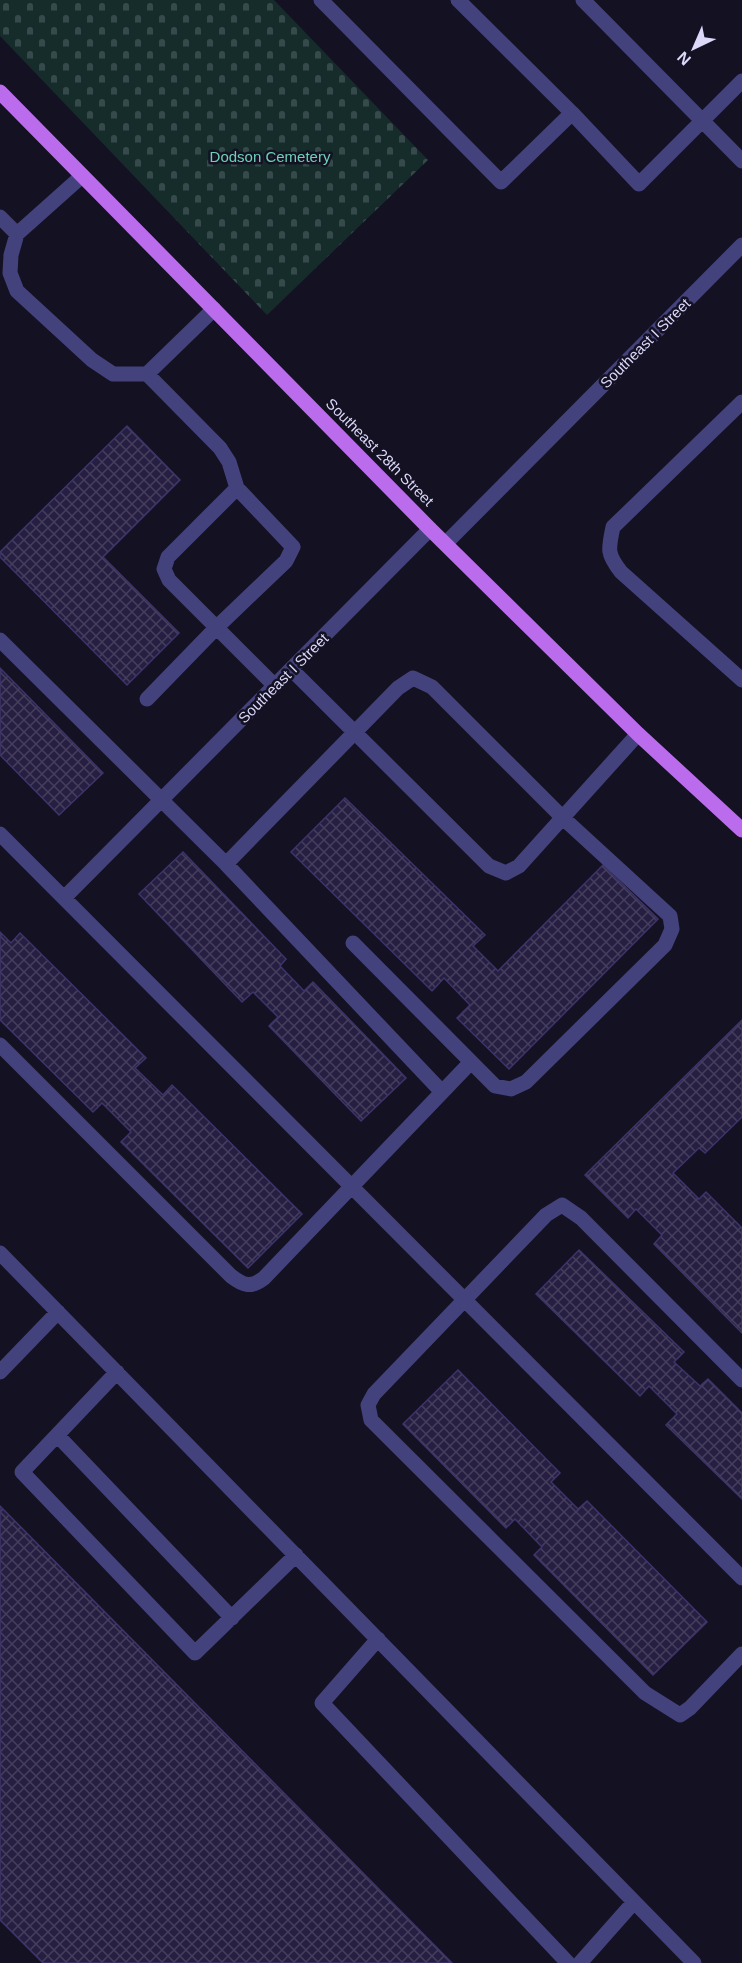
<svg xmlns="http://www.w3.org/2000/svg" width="742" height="1963" font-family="Arial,sans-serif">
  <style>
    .cemetery { fill: url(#cemetery-stones) }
    .building { fill: url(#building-cross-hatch); stroke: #3e346b; stroke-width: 1.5 }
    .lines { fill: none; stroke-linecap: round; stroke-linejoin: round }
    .minor { stroke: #43427c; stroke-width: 15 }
    .major { stroke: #bb6ced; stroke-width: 15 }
    .labels { text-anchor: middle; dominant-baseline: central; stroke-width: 5; stroke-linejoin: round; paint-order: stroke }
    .park-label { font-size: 15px; fill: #6cd2b7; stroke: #141123 }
    .street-label { font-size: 15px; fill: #dbd8fa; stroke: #141123 }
  </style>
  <defs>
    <pattern id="cemetery-stones" width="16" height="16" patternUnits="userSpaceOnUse" patternTransform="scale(1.5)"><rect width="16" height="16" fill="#152c2b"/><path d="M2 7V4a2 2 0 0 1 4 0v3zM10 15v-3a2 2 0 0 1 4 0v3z" fill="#364a4b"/></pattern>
    <pattern id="building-cross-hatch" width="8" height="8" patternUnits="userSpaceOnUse" patternTransform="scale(1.5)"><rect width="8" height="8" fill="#261f41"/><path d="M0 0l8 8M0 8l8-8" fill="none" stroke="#453f5d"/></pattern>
  </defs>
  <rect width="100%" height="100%" fill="#141123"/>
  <path class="cemetery" d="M0,0H274L428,160L267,315L0,36Z"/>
  <path class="building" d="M127,426L180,480L103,557L179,633L127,685L0,557V552Z
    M0,668L103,773L59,815L0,755Z
    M345,798L485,935L473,946L498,971L603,865L658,919L509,1069L457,1018L470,1005L444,978L432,991L291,852Z
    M183,852L286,959L280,966L304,991L313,982L406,1078L361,1121L269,1026L278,1017L253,992L242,1002L139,894Z
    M0,932L11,943L20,933L146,1058L135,1068L163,1095L172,1085L302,1214L248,1268L121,1142L131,1132L102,1103L93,1112L0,1020Z
    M742,1020V1117L705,1153L699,1148L673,1173L699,1199L706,1192L742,1228V1333L654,1244L662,1235L636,1209L628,1218L585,1175Z
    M579,1250L684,1352L674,1362L700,1386L708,1379L742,1413V1499L666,1425L677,1414L649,1386L640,1396L536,1294Z
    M458,1370L560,1473L551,1482L578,1509L587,1501L707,1622L653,1675L534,1555L542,1547L515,1519L506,1528L403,1424Z
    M0,1506L452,1963H43L0,1920Z"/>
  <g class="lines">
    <path class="minor" d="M321,0L501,182L572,113L639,184L742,81
      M458,0L572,113
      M583,0L742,161
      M82,176L17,234L11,255L10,273L17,291L92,360L113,374H147
      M0,217L17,234
      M214,309L147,374L220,448L229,462L237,488L168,557L164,569L169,580L275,686
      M742,402L613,527C608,550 607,554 621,572L742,680
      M446,543L742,245
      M0,640L226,864L398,688L413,678L432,687L563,818L670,916L672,929L665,945L526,1082L511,1089L495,1086L353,943
      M291,669L489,866L506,873L519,866L638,734
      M147,699L216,628L286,561L293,547L237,488
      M0,834L742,1578
      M226,864L442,1092
      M64,898L430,529
      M0,1045L231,1276C244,1286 251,1288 264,1278L471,1062
      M0,1253L694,1963
      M0,1372L58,1312
      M117,1372L22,1472L195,1653L296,1555
      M742,1380L581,1218L562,1205L546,1215L374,1394L368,1405L371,1420L645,1693L680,1715L690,1708L742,1654
      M57,1435L232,1618
      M378,1639L322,1703L568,1963
      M580,1963L634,1902"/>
    <path class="major" d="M0,92L430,529L638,734L742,830"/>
  </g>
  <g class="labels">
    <g class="park-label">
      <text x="270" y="156">Dodson Cemetery</text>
    </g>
    <g class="street-label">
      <text transform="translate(645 343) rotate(-45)">Southeast I Street</text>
      <text transform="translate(380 452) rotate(45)">Southeast 28th Street</text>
      <text transform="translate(283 678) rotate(-45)">Southeast I Street</text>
    </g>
  </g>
  <g transform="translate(694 48) rotate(224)" stroke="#141123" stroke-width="4.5" paint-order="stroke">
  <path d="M0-4.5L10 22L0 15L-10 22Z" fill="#dbd8fa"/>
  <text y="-9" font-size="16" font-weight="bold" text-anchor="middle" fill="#dbd8fa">N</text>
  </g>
</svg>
